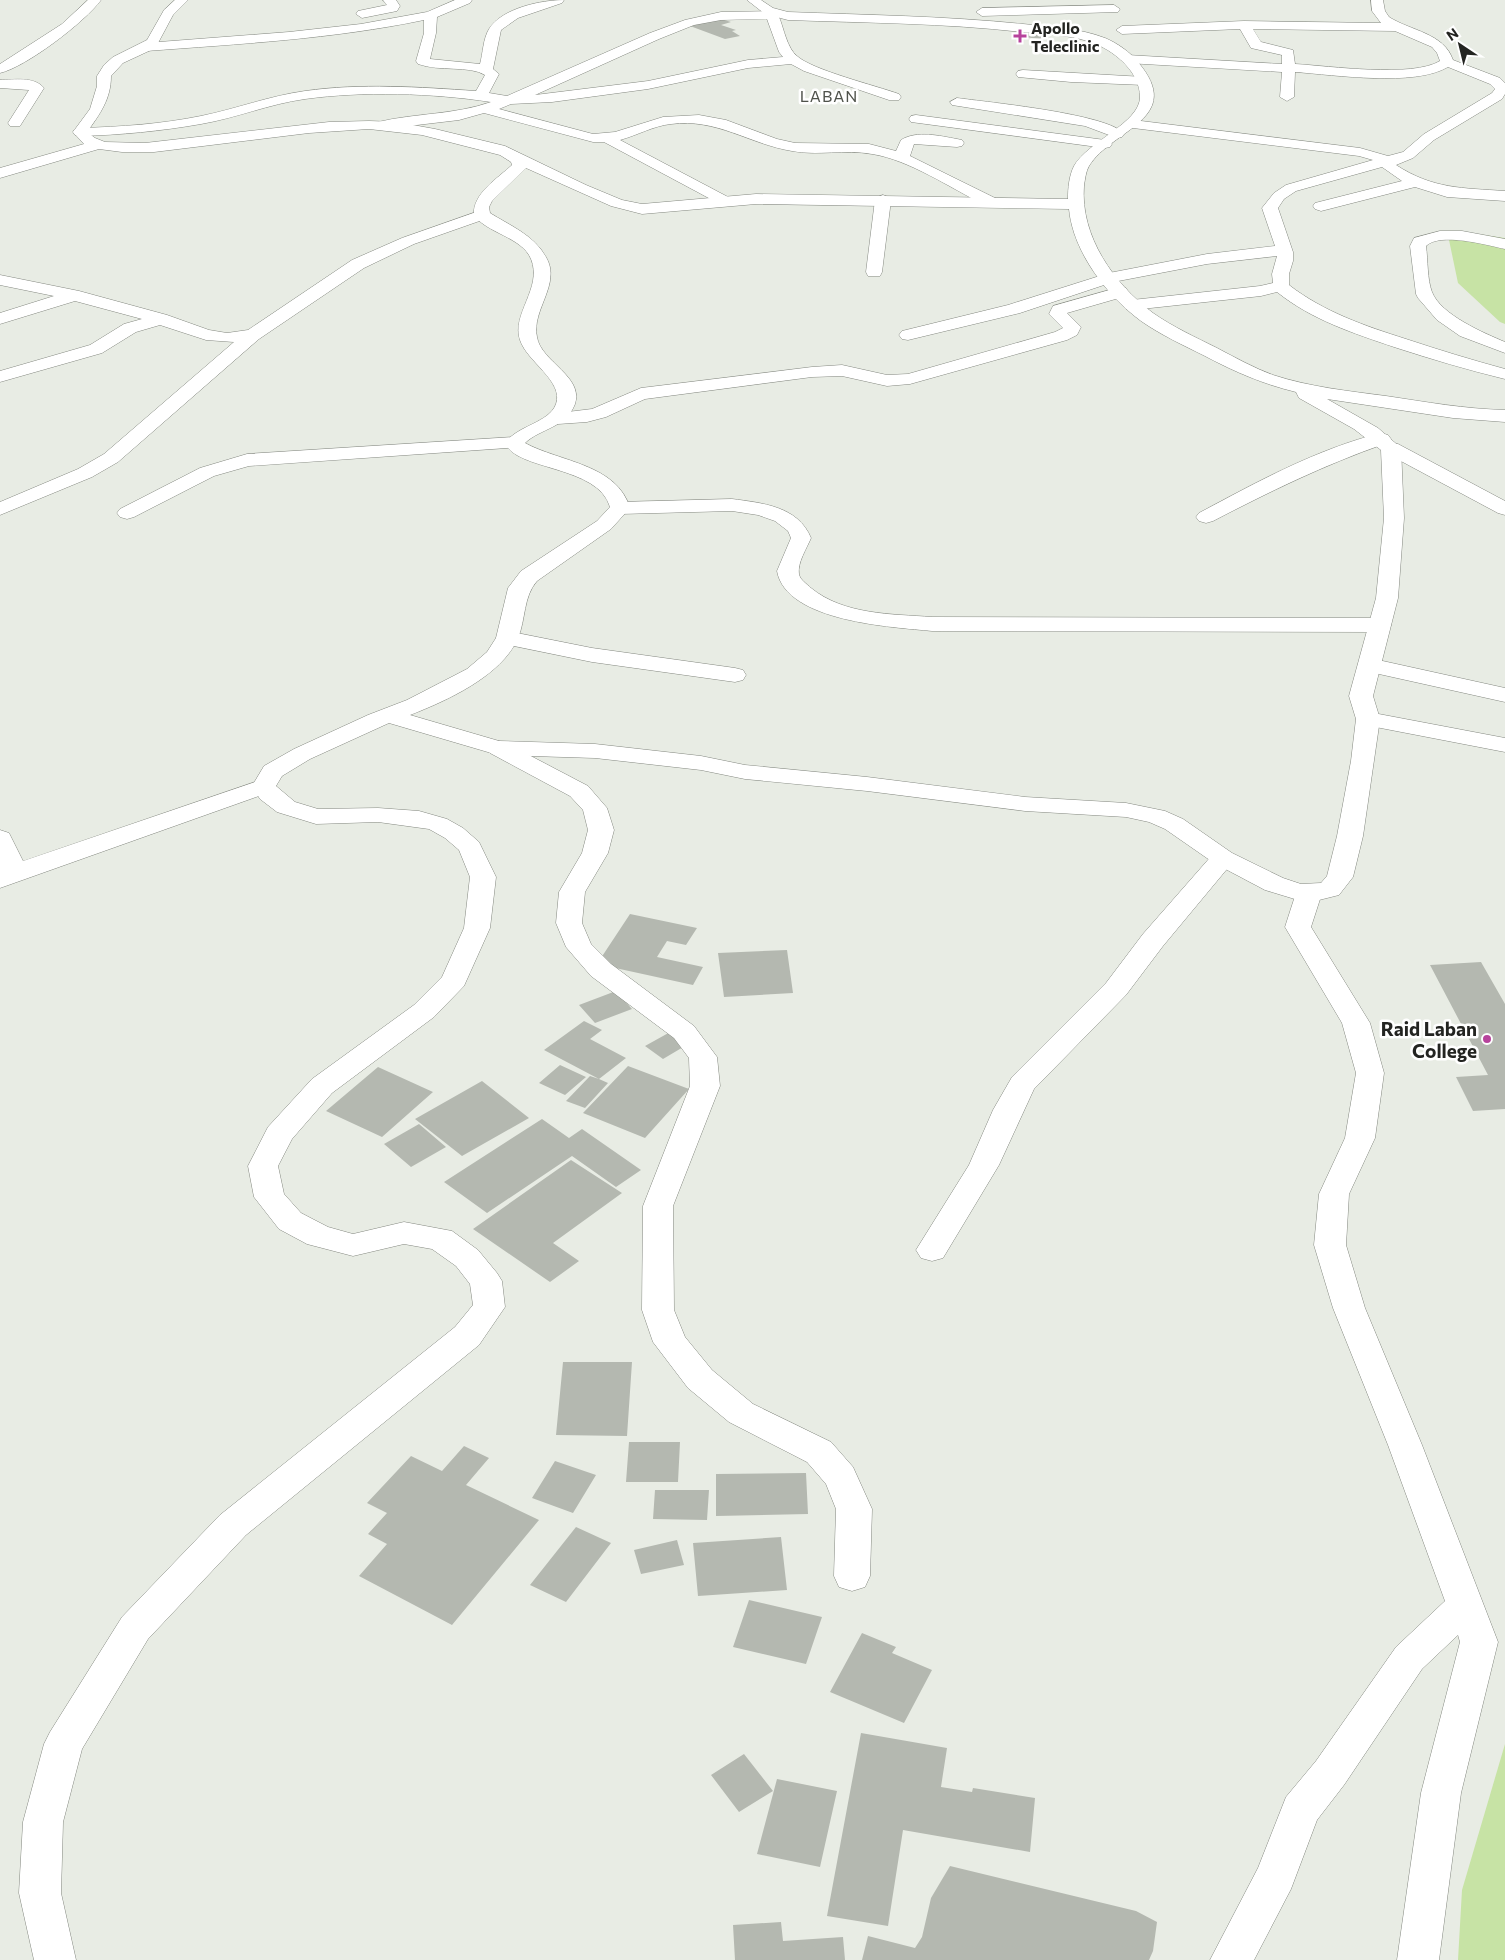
<svg xmlns="http://www.w3.org/2000/svg" width="1505" height="1960" font-family="Commissioner,sans-serif">
  <style>
    .green { fill: #c7e3a5 }
    .building { fill: #b4b8b0 }
    .lines { fill: none; stroke-linecap: round; stroke-linejoin: round }
    .minor-casing { stroke: #848880; stroke-width: 1 }
    .tertiary-casing { stroke: #848880; stroke-width: 1 }
    .minor { fill: #fff; fill-rule: evenodd }
    .tertiary { fill: #fff; fill-rule: evenodd }
    .poi-dot { fill: #b7439c; stroke: #fff; stroke-width: 2 }
    .labels { text-anchor: middle; dominant-baseline: central; stroke-width: 5; stroke-linejoin: round; paint-order: stroke }
    .far-poi-label { font-size: 16px; font-weight: bold; fill: #232421; stroke: #fff; text-anchor: start }
    .far-neighbourhood-label { font-size: 16px; letter-spacing: 1px; fill: #4f524b; stroke: #fff }
    .poi-label { font-size: 19px; font-weight: bold; fill: #232421; stroke: #fff; text-anchor: end }
  </style>
  <rect width="100%" height="100%" fill="#e8ece4"/>
  <path class="green" d="M1477,234L1505,238V324L1500,322L1458,283L1449,240L1459,236Z
    M1505,1744V1960H1458L1462,1890Z"/>
  <path class="building" d="M721,19L731,22L721,25L736,30L732,31L740,36L725,39L690,26Z
    M1021,32L1045,36L1040,39L1016,36Z
    M630,914L697,928L686,945L667,941L657,957L703,967L693,985L597,964Z
    M787,950L793,993L724,997L718,953Z
    M1481,962L1505,1004V1109L1473,1111L1456,1077L1488,1075L1430,965Z
    M616,991L632,1009L595,1023L579,1005Z
    M584,1021L602,1030L590,1039L626,1058L599,1079L608,1083L585,1108L566,1101L590,1076L599,1079L544,1050Z
    M672,1031L690,1043L663,1059L645,1046Z
    M560,1065L586,1077L565,1095L539,1083Z
    M628,1066L689,1089L645,1138L583,1113Z
    M378,1067L433,1092L382,1137L326,1111Z
    M482,1081L529,1118L462,1156L415,1119Z
    M542,1119L569,1138L582,1129L641,1170L616,1187L572,1156L487,1213L444,1182Z
    M419,1124L446,1147L411,1167L384,1144Z
    M571,1160L622,1193L553,1243L579,1261L550,1282L473,1229Z
    M563,1362H632L627,1436L556,1435Z
    M629,1442H680L678,1482H626Z
    M464,1446L489,1458L466,1485L539,1520L452,1625L359,1576L387,1544L368,1534L387,1513L367,1503L411,1456L442,1471Z
    M555,1461L596,1475L573,1513L532,1498Z
    M806,1473L808,1514L716,1516V1474Z
    M655,1490H709L707,1520L653,1519Z
    M576,1527L611,1543L566,1602L530,1585Z
    M781,1537L787,1590L698,1596L693,1543Z
    M677,1540L684,1565L641,1574L634,1550Z
    M749,1600L822,1617L806,1664L733,1647Z
    M862,1633L896,1647L892,1653L932,1670L904,1723L830,1692Z
    M861,1733L947,1748L941,1787L972,1792L973,1788L1035,1798L1030,1852L903,1830L888,1926L827,1916Z
    M744,1754L773,1791L739,1812L711,1775Z
    M777,1779L837,1791L820,1867L757,1854Z
    M950,1866L1136,1911L1157,1922L1153,1951L1149,1960H862L868,1936L915,1948L922,1937L931,1898Z
    M781,1922L783,1941L843,1937L845,1960H735L733,1925Z"/>
  <g class="lines">
    <defs>
      <path id="minor" d="M88,0H101C85,22 26,67 0,73V64L62,24Z
        M383,0H396L400,6L397,11L362,18L356,14L358,11L387,5Z
        M455,0H472L470,3L437,17L436,33L430,59L480,64C483,53 483,39 489,29C502,8 542,0 564,0L562,3L518,18L501,30L493,69L499,74L489,93L507,96L650,33L685,20L721,12L782,11L784,14L779,17C784,29 787,48 797,56C812,70 877,86 899,94L901,97L899,100H889L804,71L791,64L748,68L648,89L552,102L511,104L499,109L593,134L615,132L663,117L699,115L726,120L777,139L795,143L869,144L896,151L901,140C917,130 940,136 957,139L962,140L964,143L962,146L957,147L914,144L910,156L997,199L999,202L997,205H985C950,188 910,160 872,154C845,149 818,156 792,151C749,144 717,118 671,124C653,126 638,135 620,140L728,197L731,200L728,203H718L604,142H593L484,113L459,120L383,129L378,128L376,125L378,122C416,113 454,115 491,102C432,93 363,91 305,99C269,104 236,118 201,124C161,131 120,135 80,136L75,135L73,132L75,129L80,128C120,127 162,124 201,116C236,109 269,96 305,91C361,83 419,87 476,91L485,75C469,65 440,72 418,64L416,61L424,33V20C333,39 239,44 146,51L139,47L146,43L289,32L361,24L427,12ZM767,19L779,52L783,57L748,60L648,81L535,95L659,39L694,25L721,20Z
        M1371,0H1383L1385,11L1389,17C1411,31 1444,33 1453,60L1500,78L1505,83V94L1502,99L1434,140L1413,158L1396,165C1433,189 1462,188 1505,191V201L1447,197L1415,187L1321,211L1315,209L1313,206L1315,203L1402,181L1382,167L1296,191L1284,199L1278,208L1293,252V261L1289,274V285C1324,312 1365,326 1406,339C1439,350 1472,360 1505,369V379C1468,370 1431,359 1394,347C1353,333 1312,320 1277,292L1261,296L1132,310L1126,309L1123,305L1126,301L1132,300L1260,286L1273,283L1272,274L1277,256L1207,264L1113,282L1020,313L908,340L902,339L899,335L902,331L1008,305L1109,273L1207,254L1275,246L1262,208L1274,193L1286,185L1373,160L1359,156L1133,128L1128,127L1126,124L1128,121L1133,120L1360,148L1388,156L1403,152L1424,134L1492,93L1495,89L1490,84L1448,67C1414,87 1336,75 1295,72L1294,97L1287,101L1280,97L1282,72L1127,63L1120,59L1127,55L1282,64V55L1251,48L1240,29L1122,34L1116,30L1122,26L1244,21L1381,23L1372,11ZM1253,29L1395,31L1432,47L1437,53L1440,61C1412,78 1330,66 1295,64L1293,50L1261,42Z
        M1114,5L1120,9L1118,12L982,16L976,12L982,8Z
        M1023,70L1144,77L1151,81L1144,85L1071,82L1018,77L1016,74L1018,71Z
        M0,80C14,80 34,76 44,88L20,126H10L8,123L29,90L0,88Z
        M957,98C986,102 1110,114 1124,134L1122,137L1117,138L1085,126L952,105L950,102Z
        M916,115L1105,140L1110,141L1112,144L1110,147L1105,148L911,122L909,119L911,116Z
        M883,195L888,197L891,200L882,272L880,276H868L866,272L875,200L878,197Z
        M482,210L488,212L490,215L488,218L414,244L364,268L259,339L118,462L92,477L0,515V502L78,469L104,454L234,342L206,340L160,325L136,332L102,353L0,382V371L90,345L124,324L142,319L75,301L0,324V313L54,296L0,285V275L79,291L167,315L209,330L227,333L248,330L352,260L402,238Z
        M1120,287L1126,288L1128,292L1126,296L1067,313L1081,327L1077,335L1067,340L910,384L887,386L842,376L812,377L645,399L606,417L587,422L558,424L551,422L549,418L551,414L592,409L641,388L812,367L842,365L887,375L908,374L1055,332L1063,328L1049,314L1053,306Z
        M1381,433L1388,435L1391,439L1388,443L1398,444L1505,501V515L1498,513L1384,452L1381,448L1384,444C1324,465 1269,492 1213,521L1206,523L1199,521L1196,517L1199,513C1257,482 1317,449 1381,433Z
        M515,437L522,439L525,443L522,447L249,466L214,476L134,517L127,519L120,517L117,513L120,509L200,468L247,454Z
        M732,499C762,503 798,506 811,538C807,548 797,563 799,574C800,580 807,584 811,588C844,615 892,614 932,617L1380,618L1388,620L1391,625L1388,630L1380,632L932,631C893,627 786,622 777,571L791,538L788,531L775,521L758,515L732,511L620,514L613,512L610,508L613,504L620,502Z
        M507,631L592,648L735,668L743,670L746,675L743,680L735,682L592,662L499,643L496,638L499,633Z
        M1369,658L1505,688V702L1361,670L1358,665L1361,660Z
        M1368,712L1505,738V752L1360,724L1356,719L1360,714Z
        M498,741L506,743L588,786L607,808L614,830L608,853L585,892L582,923L591,944L611,964L694,1026L717,1057L720,1086L673,1206L674,1310L685,1337L712,1370L753,1404L831,1442L853,1467L872,1509L870,1576L865,1587L852,1591L839,1587L834,1576L836,1509L826,1484L807,1462L729,1422L688,1388L653,1342L642,1310L643,1206L690,1086L689,1058L674,1038L591,976L566,947L556,923L559,892L582,853L588,830L583,810L570,796L490,753L486,748L490,743Z
        M264,779L273,781L276,786L273,791L0,888V830L9,833L23,861Z
        M1223,850L1232,853L1236,858L1232,863L1163,946L1126,995L1034,1089L999,1165L943,1258L932,1261L921,1258L916,1250L969,1165L993,1110L1012,1077L1106,983L1143,934L1214,853Z
        M1309,885L1318,887L1322,893L1311,927L1370,1023L1384,1073L1375,1138L1349,1194L1346,1245L1365,1308L1422,1445L1498,1642L1461,1793L1439,1960H1397L1421,1793L1460,1642L1458,1635L1422,1669L1344,1785L1317,1820L1291,1889L1254,1960H1210L1258,1868L1286,1797L1316,1761L1396,1647L1445,1601L1388,1445L1333,1308L1314,1245L1319,1194L1345,1138L1356,1073L1342,1023L1285,927L1296,893L1300,887Z"/>
      <path id="tertiary" d="M175,0H188L173,15L157,45L151,50L123,63L111,76C111,99 100,114 87,132L95,138L105,142L145,143L329,122L369,121L396,122L435,129L505,146L586,185L622,200L642,204L756,194L1068,199C1068,188 1069,176 1074,166C1087,142 1140,123 1140,97C1140,73 1117,53 1096,44C1074,35 1046,34 1022,32C944,23 866,23 788,20L765,14L747,0H761L773,8L788,12C866,15 945,16 1023,24C1050,27 1079,28 1105,38C1117,43 1130,52 1138,62C1186,119 1112,129 1089,166C1086,171 1085,179 1084,186C1080,236 1114,284 1153,313C1173,327 1195,337 1217,348C1236,358 1254,368 1273,375C1310,387 1348,391 1386,396C1426,402 1465,409 1505,410V422L1453,418L1327,399L1378,428L1401,448L1404,518L1398,598L1373,696L1380,719L1363,836L1353,877L1339,895L1315,901L1298,900L1265,890L1214,863L1165,829L1149,822L1126,817L1025,811L867,791L745,779L701,770L595,758L498,755L389,723L310,759L282,776L276,786L295,802L318,809L378,808L419,811L447,819L463,828L479,842L496,877L490,928L464,986L434,1017L332,1093L292,1139L278,1166L284,1194L301,1213L328,1227L353,1234L404,1222L452,1231L478,1250L497,1273L502,1281L505,1307L479,1345L246,1535L148,1639L82,1749L63,1822L61,1893L76,1960H34L19,1893L23,1822L44,1744L50,1732L122,1617L220,1515L455,1327L473,1305L470,1284L456,1266L432,1249L404,1244L353,1256L307,1244L279,1229L254,1197L248,1166L268,1127L312,1079L414,1005L442,977L464,928L470,877L459,850L445,838L429,829L378,822L316,824L277,812L260,799L252,786L264,766L294,749L368,715L407,700L467,669L487,652L496,638L508,588L521,571L597,521L610,507C598,465 516,471 505,443C518,425 549,423 556,404C564,381 527,362 520,340C511,314 543,288 531,259C522,237 486,233 474,215C472,194 498,178 512,165L511,162L500,155L422,135L369,129L309,133L154,152H122L99,149L0,178V168L84,144L73,132L90,109L97,86V76L104,65L113,57L147,40L164,10ZM526,168L611,206L642,214L756,204L1069,209C1073,252 1107,296 1141,321C1161,335 1183,345 1205,356C1235,372 1263,384 1296,392L1299,398L1354,429L1381,450L1384,518L1376,598L1349,696L1356,719L1351,761L1337,836L1327,876L1321,883L1301,884L1283,878L1232,853L1183,819L1165,811L1126,803L1025,797L867,777L745,765L701,756L595,744L499,741L410,715C446,701 502,676 518,638C526,619 523,597 537,581L611,529L630,508C617,464 560,462 525,443C541,428 566,428 575,404C584,376 541,362 537,337C531,310 562,284 546,257C534,235 509,225 490,213L489,207L492,201Z
        M1440,231H1462L1505,239V249C1487,245 1440,232 1426,246C1428,260 1427,279 1432,292C1441,315 1484,333 1505,342V353L1460,336L1437,320L1418,298L1416,294L1410,246L1414,238Z"/>
    </defs>
    <use href="#minor" class="minor-casing"/>
    <use href="#tertiary" class="tertiary-casing"/>
    <use href="#minor" class="minor"/>
    <use href="#tertiary" class="tertiary"/>
  </g>
  <g class="poi-dot">
    <path d="M1017.5 28.5h5v5h5v5h-5v5h-5v-5h-5v-5h5z"/>
    <circle cx="1487" cy="1039" r="5"/>
  </g>
  <g class="labels">
    <g class="far-poi-label">
      <text x="1031" y="27">Apollo<tspan x="1031" dy="18">Teleclinic</tspan></text>
    </g>
    <g class="far-neighbourhood-label">
      <text x="829" y="95">LABAN</text>
    </g>
    <g class="poi-label">
      <text x="1477" y="1028">Raid Laban<tspan x="1477" dy="22">College</tspan></text>
    </g>
  </g>
  <g transform="translate(1460 45) rotate(325)" stroke="#ffffff" stroke-width="4" paint-order="stroke">
  <path d="M0-4L9 19L0 12L-9 19Z" fill="#232421"/>
  <text y="-8" font-size="14" font-weight="bold" text-anchor="middle" fill="#232421">N</text>
  </g>
</svg>
